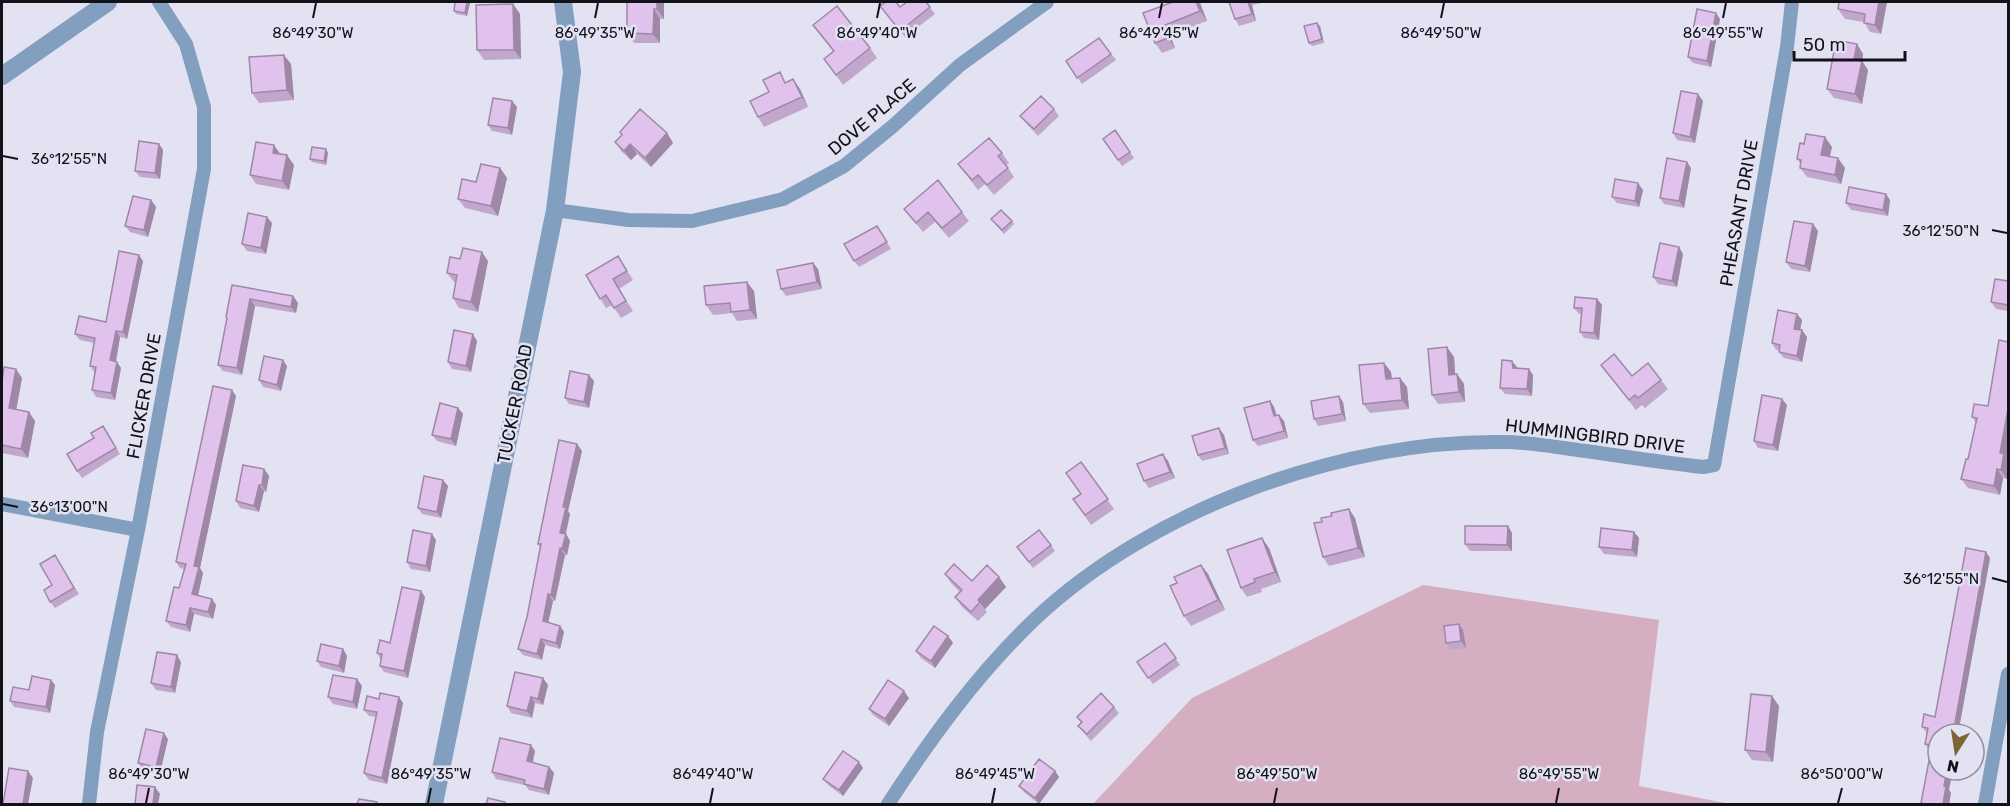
<svg xmlns="http://www.w3.org/2000/svg" width="2010" height="806" font-family="Rubik,sans-serif">
  <style>
    .green { fill: #d6aec1 }
    .lines { fill: none; stroke-linecap: round; stroke-linejoin: round }
    .minor { stroke: #839fbf; stroke-width: 14 }
    .tertiary { stroke: #839fbf; stroke-width: 18 }
    .wall { fill: #c2a7cc }
    .shaded-wall { fill: #9e88a6 }
    .building { fill: #e1c2ed; stroke: #9e88a6; stroke-width: 1.5 }
    .ticks { fill: none; stroke: #121318; stroke-width: 2 }
    .labels { text-anchor: middle; dominant-baseline: central; stroke-width: 5; stroke-linejoin: round; paint-order: stroke }
    .street-label { font-size: 18px; fill: #121318; stroke: #e2e2f3 }
    .ticks-label { font-size: 15px; text-anchor: middle; fill: #121318; stroke: #e2e2f3; stroke-width: 5; stroke-linejoin: round; paint-order: stroke }
  </style>
  <rect width="100%" height="100%" fill="#e2e2f3"/>
  <path class="green" d="M1423,585L1659,620L1639,786L1730,804H1093L1192,698Z"/>
  <g class="lines">
    <path class="minor" d="M555,210L628,220L692,221L783,199L844,166L893,126L960,65L1047,2
      M2,504L138,530
      M89,804L97,732L138,530L204,169V107L186,44L159,2
      M888,804C931,738 978,673 1036,618C1153,508 1345,439 1504,442C1526,442 1549,446 1571,449C1615,455 1659,462 1703,467L1714,465L1787,47L1792,2
      M1985,804L2008,674"/>
    <path class="tertiary" d="M2,76L108,2
      M434,804L555,210L572,72L563,2"/>
  </g>
  <path class="wall" d="M455,2H469L470,3L467,16L456,14L454,11Z
    M627,2H663L664,3V19H660V43H634L627,33Z
    M926,2L935,14L905,37L885,12L900,7Z
    M1229,2H1266L1252,5L1256,21L1239,26L1235,19Z
    M1887,2L1881,34L1870,32L1864,22L1845,19L1838,9Z
    M1200,3L1207,21L1170,35L1175,48L1162,53L1155,43L1143,13Z
    M513,4L520,14L521,59L484,60L477,50Z
    M1720,19L1711,67L1693,63L1688,57Z
    M813,25L870,48L877,58L843,85L824,59L833,51Z
    M1320,26L1324,43L1312,46L1309,43Z
    M1099,38L1116,60L1082,84L1066,61Z
    M1857,44L1863,54L1862,61L1868,70L1862,104L1834,98L1827,89Z
    M291,64L294,100L259,103L252,93Z
    M787,82L800,89L808,107L764,127L758,117L769,92Z
    M512,101L517,107L512,135L492,131L488,125Z
    M1703,101L1695,143L1677,140L1673,133Z
    M1054,109L1059,116L1038,136L1025,122L1020,116Z
    M1115,130L1134,158L1122,166L1103,139Z
    M620,132L667,133L673,143L651,167L637,154L631,160L622,152L615,142L622,135Z
    M159,144L163,150L160,179L140,177L135,171Z
    M1832,147L1830,156L1845,168L1841,184L1807,177L1800,168L1801,164L1797,159Z
    M326,149L328,153L326,165L312,162L310,159Z
    M1002,153L1009,163L1006,165L1014,177L994,195L985,184L978,190L958,164Z
    M280,154L294,165L289,190L256,184L250,175Z
    M500,168L507,178L498,216L465,208L458,199L476,182Z
    M1691,168L1684,208L1664,204L1660,198Z
    M1643,190L1639,207L1617,203L1612,197Z
    M151,200L156,207L148,237L130,232L125,226Z
    M1890,200L1888,216L1851,210L1846,203Z
    M904,209L962,212L969,221L949,238L935,222L923,232Z
    M991,219L1012,221L1014,224L1004,234Z
    M272,223L266,254L247,251L242,244Z
    M1813,224L1818,231L1810,272L1791,269L1786,262Z
    M877,226L891,249L859,267L854,261Z
    M1683,254L1677,287L1658,284L1653,277Z
    M460,259L488,261L478,312L459,308L453,298L456,283L454,282L447,273Z
    M143,261L127,339L120,337L116,361L121,368L115,400L96,397L92,390L95,373L90,366L94,343L80,340L75,334L106,322Z
    M813,263L818,269L822,289L786,296L781,289Z
    M624,266L633,280L619,289L633,311L621,318L612,305L606,308L586,275Z
    M2008,281V311L1996,309L1991,302Z
    M232,285L293,296L298,303L296,313L255,306L242,375L223,371L218,365L227,319L226,317Z
    M754,291L757,319L737,321L732,313L713,315L706,305Z
    M1597,299L1602,305L1599,340L1584,338L1580,332L1581,314H1579L1574,308Z
    M1802,320L1800,330L1807,337L1802,362L1784,358L1779,352V350H1776L1772,343Z
    M477,341L471,372L452,369L448,362Z
    M1454,357L1455,374H1457L1464,384L1465,402L1438,404L1432,395Z
    M1384,363L1391,372L1392,379L1400,378L1407,387L1409,409L1370,413L1363,404Z
    M1601,365L1632,376L1661,380L1668,389L1645,408L1642,405L1636,410Z
    M287,366L281,391L263,387L259,380Z
    M1517,367L1533,375L1532,396L1505,394L1500,388Z
    M22,378L16,409L35,421L28,458L2,453V381Z
    M594,381L589,408L569,404L565,398Z
    M236,396L200,568L203,573L198,595L212,599L216,605L213,619L194,614L190,632L171,627L166,621L179,588L184,569L180,568L176,562Z
    M1270,401L1274,407L1277,415H1279L1284,421L1288,438L1258,446L1253,440Z
    M1343,402L1346,421L1318,426L1314,419Z
    M1974,404L2008,460L2007,479L2003,478L2000,495L1968,488L1961,479L1968,459L1976,423L1972,417Z
    M1787,405L1778,451L1758,448L1754,441Z
    M458,408L463,414L456,446L437,441L432,435Z
    M103,426L120,454L82,478L77,471L94,438Z
    M1224,435L1229,454L1202,461L1198,455Z
    M577,444L582,451L568,511L570,514L566,534L570,541L567,555H565L555,601H553L548,623L560,626L564,632L560,649L545,645L542,660L523,655L518,649L527,617L540,548L538,544Z
    M1168,461L1175,478L1149,488L1144,481Z
    M1081,462L1114,509L1091,525L1073,499L1081,494Z
    M264,469L269,476L266,492L264,491L259,512L240,508L236,501Z
    M448,486L441,518L422,514L418,508Z
    M1355,518L1365,557L1329,566L1323,557Z
    M1508,526L1512,533V551H1470L1465,544Z
    M1634,532L1639,538L1637,557L1604,554L1599,547Z
    M436,540L430,572L411,569L407,562Z
    M1051,545L1055,551L1033,568L1021,553Z
    M1269,548L1281,582L1261,589L1262,592L1247,597L1241,588Z
    M55,555L79,594L55,608L50,602Z
    M1990,558L1958,734H1938L1949,790L1951,793L1949,804H1921V803L1931,750H1929L1925,744L1927,733L1922,727L1935,717Z
    M1201,565L1208,574L1225,610L1191,626L1184,616L1177,583Z
    M945,574L972,581L999,577L1006,587L985,609L987,612L978,621L962,607L955,597L960,592L951,583Z
    M421,591L425,597L408,678L384,672L380,666L381,660L377,653L390,643Z
    M1463,630L1466,648L1451,650L1446,643Z
    M948,636L953,643L935,668L921,658L916,651Z
    M1165,643L1180,665L1153,684L1137,662Z
    M343,649L347,656L344,673L321,667L317,661Z
    M181,662L175,693L156,690L151,683Z
    M357,679L362,686L357,709L333,704L328,697Z
    M55,685L50,713L14,707L10,701L29,690Z
    M548,685L543,705L535,703L532,718L511,713L507,706Z
    M909,698L889,726L873,715L869,709Z
    M379,699L403,703L387,784L369,780L364,773L376,717L369,716L364,710Z
    M1779,706L1773,762L1752,760L1745,750Z
    M1114,707L1119,713L1091,741L1083,732L1078,726L1081,723L1077,717Z
    M168,739L160,773L143,769L138,763Z
    M535,751L533,763L549,767L554,773L549,795L529,790L525,785L496,779L492,772Z
    M863,768L843,796L828,785L823,779Z
    M1055,771L1059,777L1039,804L1024,792L1019,786Z"/>
  <path class="shaded-wall" d="M467,2H469L470,3L467,16L465,13Z
    M657,2H663L664,3V19L657,9Z
    M1196,2H1198L1200,3L1207,21L1200,11Z
    M1248,2L1252,5L1256,21L1252,14Z
    M1879,2H1887L1881,34L1875,25Z
    M513,4L520,14L521,59L514,50Z
    M654,9L660,19V43L653,34Z
    M1716,13L1720,19L1711,67L1707,61Z
    M1317,23L1320,26L1324,43L1322,39Z
    M1163,26L1170,35L1175,48L1168,38Z
    M1857,44L1863,54L1862,61L1868,70L1862,104L1855,94L1854,59Z
    M284,55L291,64L294,100L287,90Z
    M793,79L800,89L808,107L802,97Z
    M1698,94L1703,101L1695,143L1690,137Z
    M512,101L517,107L512,135L508,128Z
    M667,133L673,143L651,167L645,158Z
    M1825,137L1832,147L1828,164L1821,155Z
    M159,144L163,150L160,179L155,173Z
    M630,144L637,154L631,160L624,151Z
    M274,145L281,155L273,153Z
    M326,149L328,153L326,165L324,161Z
    M287,155L294,165L289,190L282,181Z
    M1838,158L1845,168L1841,184L1835,175Z
    M1687,162L1691,168L1684,208L1679,201Z
    M500,168L507,178L498,216L491,206Z
    M1638,183L1643,190L1639,207L1635,201Z
    M1886,194L1890,200L1888,216L1883,210Z
    M151,200L156,207L148,237L144,230Z
    M267,217L272,223L266,254L261,248Z
    M1813,224L1818,231L1810,272L1805,266Z
    M1679,247L1683,254L1677,287L1672,281Z
    M482,252L488,261L478,312L471,302Z
    M139,255L143,261L127,339L123,332Z
    M813,263L818,269L822,289L817,282Z
    M747,282L754,291L757,319L750,310Z
    M293,296L298,303L296,313L291,307Z
    M250,299L255,306L242,375L237,368Z
    M1597,299L1602,305L1599,340L1594,333Z
    M1797,314L1802,320L1799,335L1794,329Z
    M1802,330L1807,337L1802,362L1797,356Z
    M116,331L120,337L115,367L110,360Z
    M473,334L477,341L471,372L466,366Z
    M1447,347L1454,357L1456,384L1449,375Z
    M283,360L287,366L281,391L277,385Z
    M1512,361L1517,367V374L1513,368Z
    M117,362L121,368L115,400L111,393Z
    M1384,363L1391,372L1393,389L1386,379Z
    M16,369L22,378L15,417L9,408Z
    M1529,369L1533,375L1532,396L1527,389Z
    M1457,374L1464,384L1465,402L1459,392Z
    M589,375L594,381L589,408L584,402Z
    M1400,378L1407,387L1409,409L1402,400Z
    M232,390L236,396L200,568L203,573L197,600L192,594L194,566Z
    M1339,396L1343,402L1346,421L1342,414Z
    M1782,399L1787,405L1778,451L1773,445Z
    M1270,401L1274,407L1278,423L1274,416Z
    M458,408L463,414L456,446L451,439Z
    M2008,409V452L2007,459L2008,460V474L2007,479L2001,470L2000,453Z
    M29,412L35,421L28,458L21,449Z
    M1279,415L1284,421L1288,438L1284,431Z
    M1219,428L1224,435L1229,454L1225,448Z
    M577,444L582,451L568,511L570,514L564,540L560,533L563,507Z
    M1163,454L1168,461L1175,478L1170,472Z
    M264,469L269,476L266,492L262,485Z
    M1997,469L2003,478L2000,495L1994,486Z
    M443,480L448,486L441,518L437,512Z
    M259,485L264,491L259,512L254,506Z
    M1349,509L1355,518L1365,557L1358,548Z
    M1508,526L1512,533V551L1507,545Z
    M1634,532L1639,538L1637,557L1632,550Z
    M432,534L436,540L430,572L426,566Z
    M566,534L570,541L567,555L562,549Z
    M1262,538L1269,548L1281,582L1275,572Z
    M560,548L565,555L555,601L551,595Z
    M1986,552L1990,558L1958,734H1953Z
    M1201,565L1208,574L1225,610L1218,600Z
    M999,577L1006,587L985,609L978,600Z
    M421,591L425,597L408,678L404,671Z
    M548,594L553,601L547,628L543,621Z
    M212,599L216,605L213,619L208,612Z
    M190,608L194,614L190,632L186,625Z
    M1459,624L1463,630L1466,648L1461,641Z
    M560,626L564,632L560,649L556,643Z
    M948,636L953,643L935,668L931,661Z
    M541,639L545,645L542,660L537,654Z
    M343,649L347,656L344,673L339,666Z
    M177,655L181,662L175,693L171,687Z
    M543,678L548,685L543,705L538,699Z
    M357,679L362,686L357,709L353,702Z
    M51,680L55,685L50,713L46,707Z
    M904,691L909,698L889,726L885,719Z
    M1772,696L1779,706L1773,762L1766,752Z
    M399,697L403,703L387,784L382,778Z
    M531,697L535,703L532,718L527,711Z
    M164,733L168,739L160,773L156,767Z
    M531,745L535,751L531,768L527,761Z
    M859,762L863,768L843,796L839,790Z
    M549,767L554,773L549,795L544,789Z
    M1947,770H1953L1949,790L1951,793L1949,804H1943L1944,786Z
    M28,771L33,778L28,804H23Z
    M1055,771L1059,777L1039,804L1035,798Z
    M155,787L160,794L158,804H153Z"/>
  <path class="building" d="M455,2H467L465,13L454,11Z
    M627,2H657V9H654L653,34L627,33Z
    M886,2H896L900,7L907,2H926L930,7L900,31L880,6Z
    M1173,2H1196L1200,11L1163,26L1168,38L1155,43L1143,13Z
    M1229,2H1248L1252,14L1235,19Z
    M1839,2H1879L1875,25L1864,23L1865,14L1838,9Z
    M513,4L514,50H477L476,5Z
    M837,6L870,48L836,75L824,59L834,51L813,25Z
    M1697,9L1716,13L1707,61L1688,57Z
    M1317,23L1322,39L1309,43L1304,26Z
    M1099,38L1111,54L1077,78L1066,61Z
    M1836,40L1857,44L1854,59L1862,61L1855,94L1827,89Z
    M284,55L287,90L252,93L249,57Z
    M780,72L785,83L793,79L802,97L758,117L750,101L769,92L763,80Z
    M1681,91L1698,94L1690,137L1673,133Z
    M1041,96L1054,109L1034,129L1020,116Z
    M493,98L512,101L508,128L488,125Z
    M640,109L667,133L645,158L630,144L624,151L615,142L622,135L620,132Z
    M1115,130L1130,152L1118,160L1103,139Z
    M1806,134L1825,137L1821,155L1838,158L1835,175L1800,168L1801,160L1797,159L1800,143L1804,144Z
    M989,138L1002,153L998,156L1008,168L987,185L978,175L972,180L958,164Z
    M139,141L159,144L155,173L135,171Z
    M256,142L274,145L273,153L287,155L282,181L250,175Z
    M312,147L326,149L324,161L310,159Z
    M1667,158L1687,162L1679,201L1660,198Z
    M481,164L500,168L491,206L458,199L462,179L476,182Z
    M1615,179L1638,183L1635,201L1612,197Z
    M938,180L962,212L942,228L928,212L916,223L904,209Z
    M1849,187L1886,194L1883,210L1846,203Z
    M133,196L151,200L144,230L125,226Z
    M1001,210L1012,221L1002,230L991,219Z
    M248,213L267,217L261,248L242,244Z
    M1794,221L1813,224L1805,266L1786,262Z
    M877,226L887,242L854,261L844,244Z
    M1660,243L1679,247L1672,281L1653,277Z
    M463,248L482,252L471,302L453,298L457,275L447,273L450,257L460,259Z
    M119,251L139,255L123,332L116,331L110,360L117,362L111,393L92,390L96,367L90,366L95,338L75,334L79,316L106,322Z
    M618,256L627,271L613,279L626,301L614,308L606,295L600,299L586,275Z
    M813,263L817,282L781,289L777,270Z
    M1995,279L2008,281V305L1991,302Z
    M747,282L750,310L731,312L730,303L706,305L704,286Z
    M232,285L293,296L291,307L250,299L237,368L218,365L227,318L226,317Z
    M1575,297L1597,299L1594,333L1580,332L1582,308H1574Z
    M1778,310L1797,314L1794,329L1802,330L1797,356L1779,352L1780,345L1772,343Z
    M454,330L473,334L466,366L448,362Z
    M1999,340L2008,342V409L2000,453L2004,454L2001,470L1997,469L1994,486L1961,479L1966,459H1968L1977,418L1972,417L1974,404L1988,406Z
    M1447,347L1449,375L1457,374L1459,392L1432,395L1428,349Z
    M1614,354L1632,376L1648,363L1661,380L1638,398L1635,395L1629,400L1601,365Z
    M264,356L283,360L277,385L259,380Z
    M1502,360L1512,361L1513,368L1529,369L1527,389L1500,388Z
    M1384,363L1386,379L1400,378L1402,400L1363,404L1359,365Z
    M4,367L16,369L9,408L29,412L21,449L2,445V381Z
    M570,371L589,375L584,402L565,398Z
    M213,386L232,390L194,566L199,567L192,594L212,599L208,612L190,608L186,625L166,621L174,587L179,588L186,564L176,562Z
    M1762,395L1782,399L1773,445L1754,441Z
    M1339,396L1342,414L1314,419L1311,401Z
    M1270,401L1274,416L1279,415L1284,431L1253,440L1244,408Z
    M440,403L458,408L451,439L432,435Z
    M103,426L116,448L77,471L67,454L94,438L91,433Z
    M1219,428L1225,448L1198,455L1192,436Z
    M559,440L577,444L563,507H566L560,533L566,534L562,549L560,548L551,595L548,594L543,621L560,626L556,643L541,639L537,654L518,649L527,617L541,544H538Z
    M1163,454L1170,472L1144,481L1137,464Z
    M1081,462L1108,499L1085,515L1073,499L1081,494L1066,473Z
    M243,465L264,469L262,485H259L254,506L236,501Z
    M424,476L443,480L437,512L418,508Z
    M1349,509L1358,548L1323,557L1314,523L1322,522L1321,518L1332,516L1331,513Z
    M1465,526H1508L1507,545L1465,544Z
    M1601,528L1634,532L1632,550L1599,547Z
    M413,530L432,534L426,566L407,562Z
    M1039,530L1051,545L1029,562L1017,547Z
    M1262,538L1275,572L1254,579L1255,582L1241,588L1227,550Z
    M1966,548L1986,552L1953,734H1938V770H1947L1944,786H1946L1943,804H1926L1921,803L1932,745L1925,744L1928,728L1922,727L1924,714L1935,717Z
    M55,555L74,588L50,602L44,590L52,585L40,564Z
    M954,564L972,581L987,565L999,577L978,600L980,602L971,612L955,597L962,590L945,574Z
    M1201,565L1218,600L1184,616L1170,586L1177,583L1174,577Z
    M402,587L421,591L404,671L380,666L382,654L377,653L380,640L390,643Z
    M1459,624L1461,641L1446,643L1444,626Z
    M934,626L948,636L931,661L916,651Z
    M1165,643L1176,658L1148,678L1137,662Z
    M321,644L343,649L339,666L317,661Z
    M157,652L177,655L171,687L151,683Z
    M515,672L543,678L538,699L531,697L527,711L507,706Z
    M333,675L357,679L353,702L328,697Z
    M32,676L51,680L46,707L10,701L13,687L29,690Z
    M888,680L904,691L885,719L869,709Z
    M380,693L399,697L382,778L364,773L377,712L364,710L367,696L379,699Z
    M1101,693L1114,707L1087,734L1078,726L1082,722L1077,717Z
    M1751,694L1772,696L1766,752L1745,750Z
    M146,729L164,733L156,767L138,763Z
    M500,738L531,745L527,761L549,767L544,789L524,784L525,780L492,772Z
    M843,751L859,762L839,790L823,779Z
    M1039,759L1055,771L1035,798L1019,786Z
    M9,768L28,771L23,804H3Z
    M137,785L155,787L153,804H155H135Z
    M488,798L505,802V804H486Z
    M359,799L377,802V804H357Z"/>
  <path class="ticks" d="M313,18L316,3M595,18L598,3M877,18L880,3M1159,18L1162,3M1441,18L1444,3M1723,18L1726,3M3,156L18,159M1992,230L2007,233M3,504L18,507M1992,578L2007,582M146,803L149,788M428,803L431,788M710,803L713,788M992,803L995,788M1274,803L1277,788M1556,803L1559,788M1838,803L1842,788"/>
  <g class="labels">
    <g class="street-label">
      <text transform="translate(872 117) rotate(-40)">DOVE PLACE</text>
      <text transform="translate(1739 213) rotate(-80)">PHEASANT DRIVE</text>
      <text transform="translate(144 396) rotate(-80)">FLICKER DRIVE</text>
      <text transform="translate(515 404) rotate(-79)">TUCKER ROAD</text>
      <text transform="translate(1595 436) rotate(7)">HUMMINGBIRD DRIVE</text>
    </g>
  </g>
  <g class="ticks-label">
    <text x="313" y="38">86°49'30"W</text>
    <text x="595" y="38">86°49'35"W</text>
    <text x="877" y="38">86°49'40"W</text>
    <text x="1159" y="38">86°49'45"W</text>
    <text x="1441" y="38">86°49'50"W</text>
    <text x="1723" y="38">86°49'55"W</text>
    <text x="69" y="164">36°12'55"N</text>
    <text x="1941" y="236">36°12'50"N</text>
    <text x="69" y="512">36°13'00"N</text>
    <text x="1941" y="584">36°12'55"N</text>
    <text x="149" y="779">86°49'30"W</text>
    <text x="431" y="779">86°49'35"W</text>
    <text x="713" y="779">86°49'40"W</text>
    <text x="995" y="779">86°49'45"W</text>
    <text x="1277" y="779">86°49'50"W</text>
    <text x="1559" y="779">86°49'55"W</text>
    <text x="1842" y="779">86°50'00"W</text>
  </g>
  <rect width="2010" height="806" fill="none" stroke="#121318" stroke-width="6"/>
  <g transform="translate(1956 752) rotate(192)"><circle r="28" fill="#e2e2f3" stroke="#8f8f9b" stroke-width="1.5"/>
  <path d="M0-4.5L10 22L0 15L-10 22Z" fill="#7d6535"/>
  <text y="-9" font-size="16" font-weight="bold" text-anchor="middle" fill="#121318">N</text>
  </g>
  <path d="M1794 51v9h111v-9" fill="none" stroke="#121318" stroke-width="3"/>
  <text x="1803" y="51" font-size="18" fill="#121318" stroke="#e2e2f3" stroke-width="4.5" paint-order="stroke">50 m</text>
</svg>
